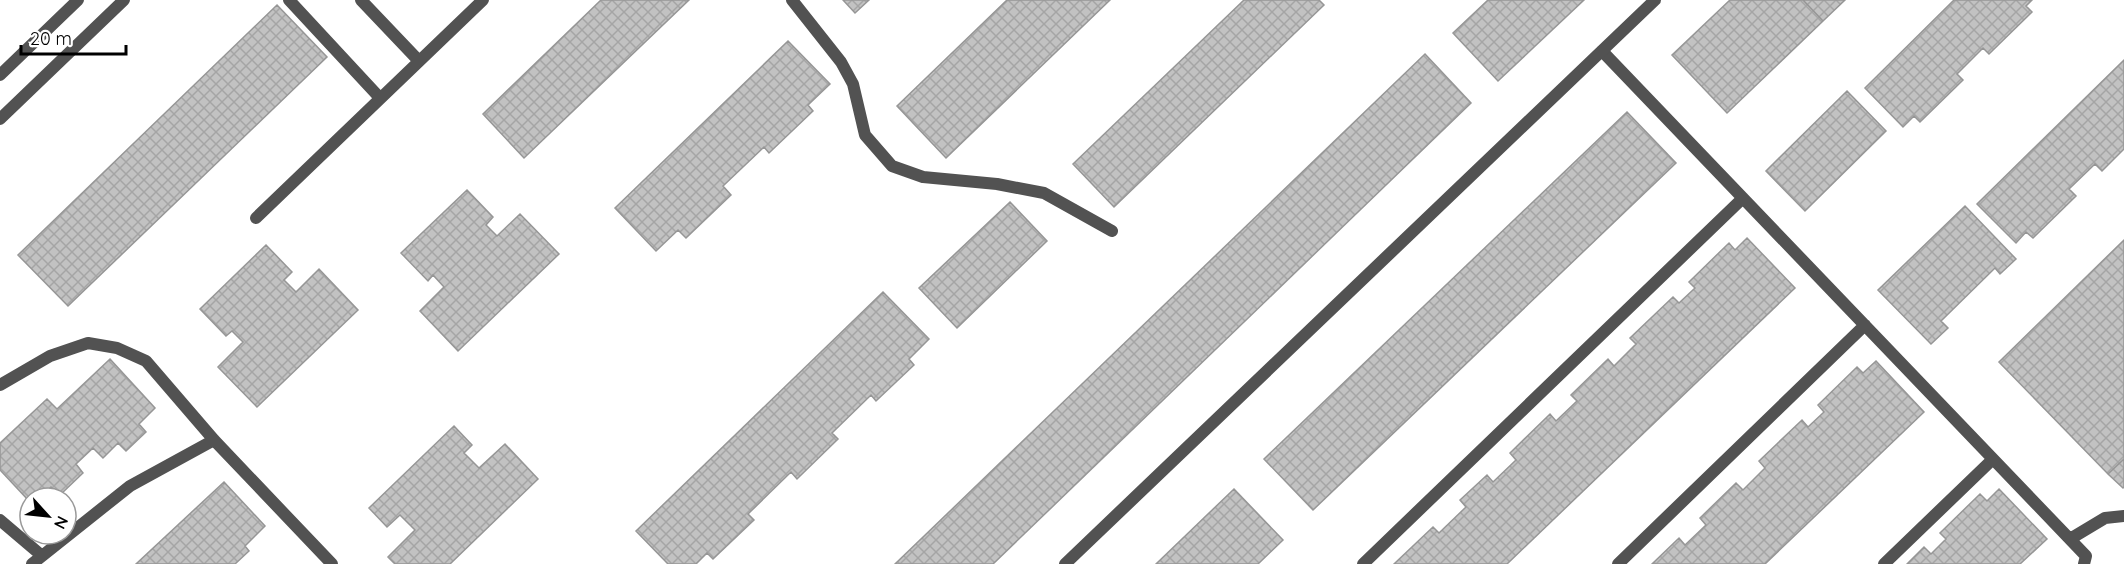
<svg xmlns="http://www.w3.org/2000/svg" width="2124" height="564" font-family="Quicksand,sans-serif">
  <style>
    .building { fill: url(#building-cross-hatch); stroke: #969696; stroke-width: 1.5 }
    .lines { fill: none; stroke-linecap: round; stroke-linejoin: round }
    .service { stroke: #525252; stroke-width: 12 }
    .minor { stroke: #525252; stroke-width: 12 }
    .tertiary { stroke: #525252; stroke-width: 12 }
  </style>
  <defs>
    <pattern id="building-cross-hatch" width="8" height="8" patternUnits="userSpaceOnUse" patternTransform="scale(1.5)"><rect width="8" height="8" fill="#c2c2c2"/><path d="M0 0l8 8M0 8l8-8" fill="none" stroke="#a5a5a5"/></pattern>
  </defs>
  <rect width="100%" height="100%" fill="#fff"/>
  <path class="building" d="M601,0H689L524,158L483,114Z
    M843,0H869L855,13Z
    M1007,0H1110L946,158L897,106Z
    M1244,0H1319L1324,5L1114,207L1073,164Z
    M1488,0H1584L1498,81L1453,33Z
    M1730,0H1803L1823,21L1727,113L1672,55Z
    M1803,0H1845L1823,21Z
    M1954,0H2032L2026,6L2032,12L1989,54L1983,48L1957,74L1963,80L1920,122L1914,116L1903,127L1865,88Z
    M277,5L327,57L68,306L18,255Z
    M788,41L830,84L808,105L813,111L769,153L764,147L723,186L731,195L686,238L678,230L656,251L615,208Z
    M1425,54L1471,103L993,564H895Z
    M2124,60V149L2102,171L2095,164L2069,189L2076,196L2033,238L2026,232L2016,243L1977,204Z
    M1847,91L1886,131L1805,211L1766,171Z
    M1627,112L1676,163L1313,510L1264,459Z
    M467,190L493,217L486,225L497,236L520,214L559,254L458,351L420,311L444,287L433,275L428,281L401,253Z
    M1010,202L1047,241L957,328L919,288Z
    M1965,206L2016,259L2000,274L1995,268L1941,321L1948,328L1931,344L1878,290Z
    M1747,238L1795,288L1507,564H1394L1433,527L1439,533L1466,507L1460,500L1487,475L1493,482L1516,460L1510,453L1550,414L1556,421L1577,401L1571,395L1608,359L1614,366L1636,344L1630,338L1673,297L1679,303L1695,288L1689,282L1729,243L1735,250Z
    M2124,240V459L2108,474L1999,362Z
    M266,245L292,272L284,280L296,292L319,269L358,310L257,407L218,367L243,342L232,331L226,336L200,309Z
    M883,292L929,339L909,359L914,365L876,401L871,395L832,433L838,439L797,479L791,472L748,514L754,520L713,559L707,553L696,564H668L636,531Z
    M110,359L155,408L139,424L146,432L126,451L118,443L103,458L93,448L76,464L83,473L59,496L51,487L39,498H30V502L0,470V443L47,399L57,409Z
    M1876,361L1924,412L1765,564H1652L1679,538L1685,545L1706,525L1700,518L1736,483L1743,490L1765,468L1759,461L1802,420L1808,427L1824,412L1818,405L1857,367L1863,373Z
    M454,426L472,445L464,453L479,468L505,444L538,479L450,564H395L388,557L415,530L400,515L387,527L369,508Z
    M2124,459V487L2123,488L2108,474Z
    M224,482L265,526L245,546L249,551L235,564H136Z
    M1234,489L1283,540L1258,564H1156Z
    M1999,489L2047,539L2020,564H1907L1924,547L1931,554L1946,539L1940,533L1980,494L1987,501Z"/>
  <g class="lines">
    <path class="service" d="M289,0L380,98
      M361,0L419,61
      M792,0L841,62L853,84L865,135L892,166L923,177L997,184L1044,193L1112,231
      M1602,51L2086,556L2084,564
      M256,218L483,0
      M0,385L50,356L88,343L117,348L146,361L214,440L332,564
      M0,520L41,555
      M2070,539L2105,518L2124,516
      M32,564L130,486L214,440
      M1363,564L1743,198
      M1618,564L1865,325
      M1884,564L1993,459"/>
    <path class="minor" d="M1065,564L1655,0"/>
    <path class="tertiary" d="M0,75L78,0
      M0,119L124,0"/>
  </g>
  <g transform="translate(48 516) rotate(117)"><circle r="28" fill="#ffffff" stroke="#999999" stroke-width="1.5"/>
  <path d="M0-4.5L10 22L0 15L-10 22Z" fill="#000000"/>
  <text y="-9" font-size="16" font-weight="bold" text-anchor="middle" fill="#000000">N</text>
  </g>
  <path d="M21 45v9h105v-9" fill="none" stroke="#000000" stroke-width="3"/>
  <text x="30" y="45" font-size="18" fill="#000000" stroke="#ffffff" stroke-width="4.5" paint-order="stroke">20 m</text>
</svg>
